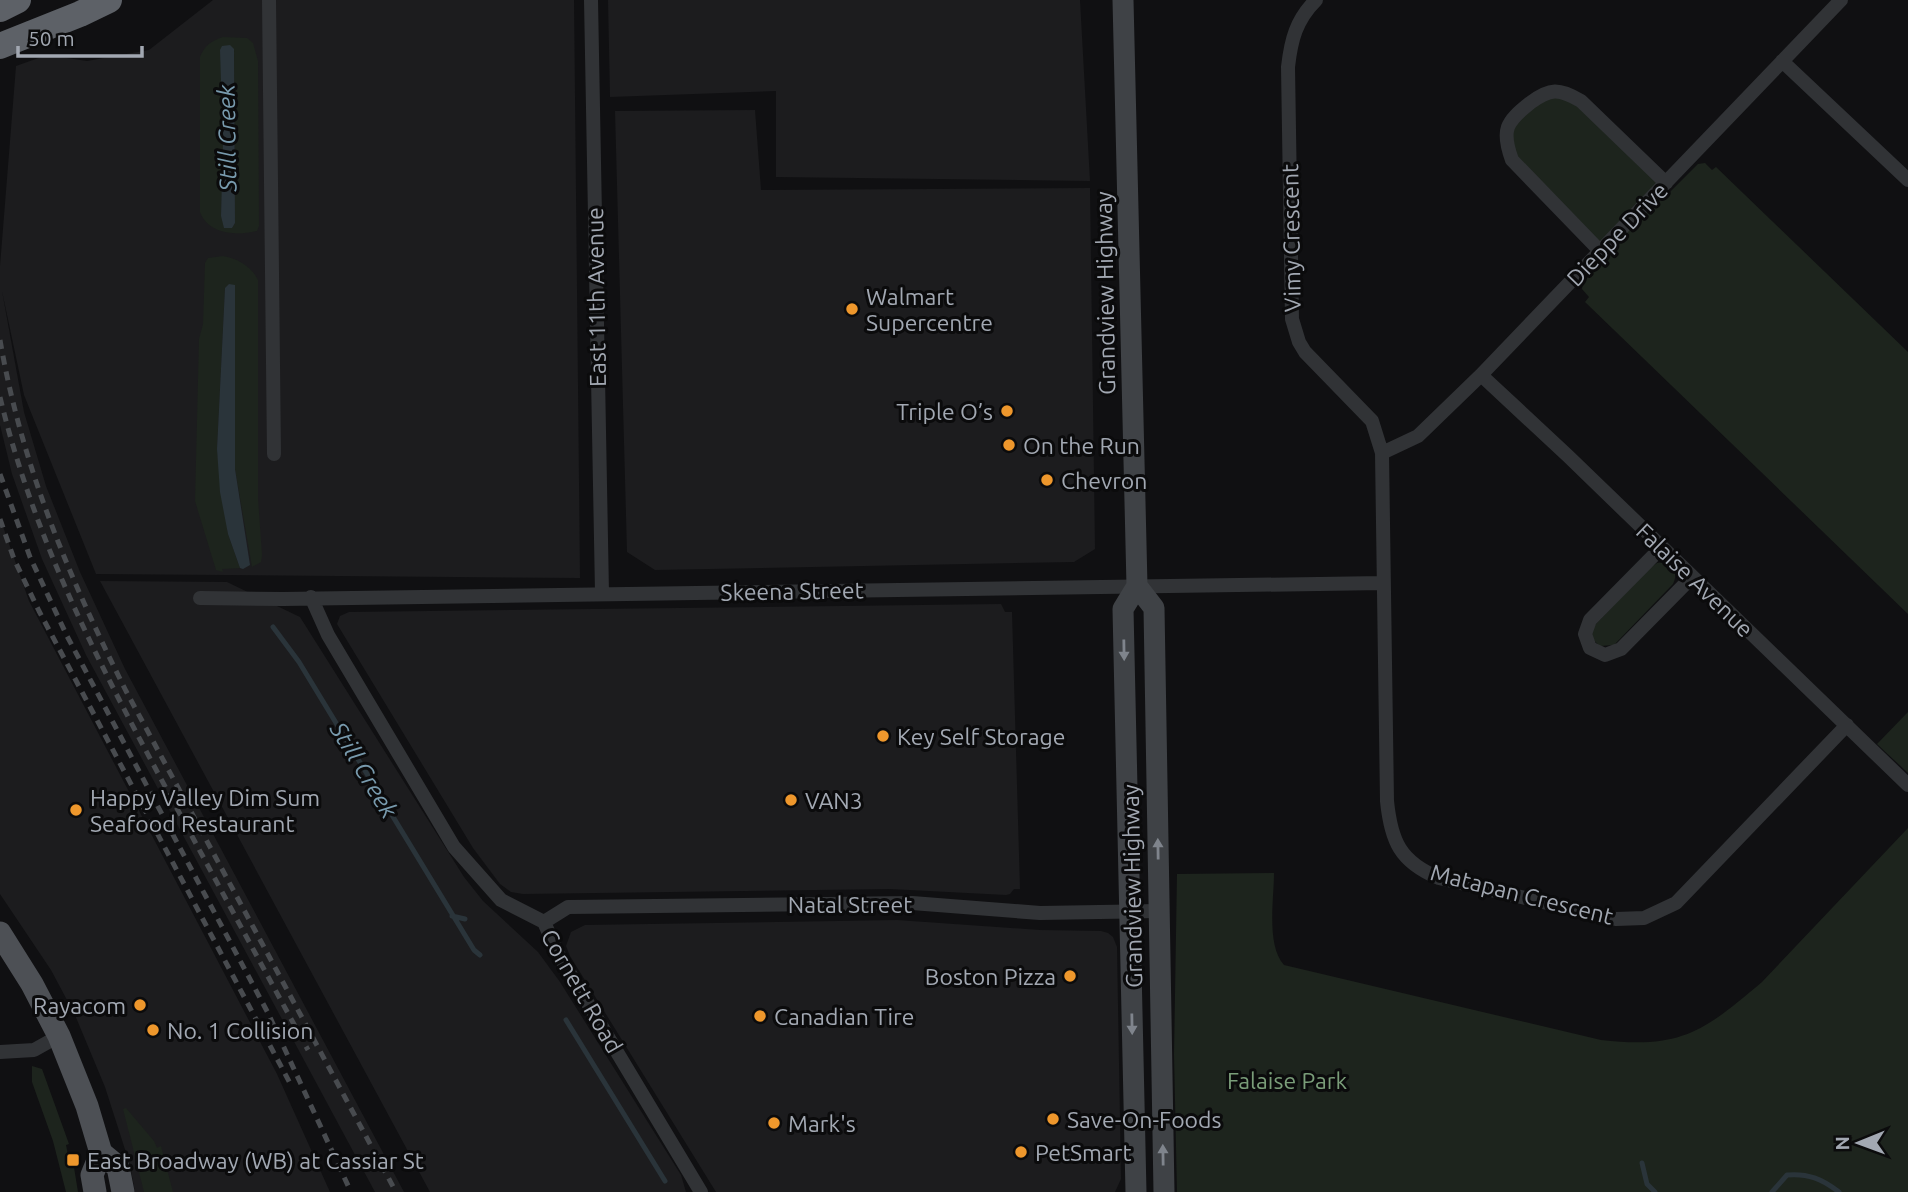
<svg xmlns="http://www.w3.org/2000/svg" width="1908" height="1192" font-family="Ubuntu,sans-serif">
  <style>
    .built { fill: #1c1c1e }
    .green { fill: #1d241d; fill-rule: evenodd }
    .water { fill: #2a343a }
    .lines { fill: none; stroke-linecap: round; stroke-linejoin: round }
    .stream { stroke: #2a343a; stroke-width: 5 }
    .minor { stroke: #313336; stroke-width: 14 }
    .secondary { stroke: #3f4246; stroke-width: 21 }
    .primary { stroke: #4d5055; stroke-width: 23 }
    .motorway { stroke: #5d6167; stroke-width: 26 }
    .rail { stroke: #484b4f; stroke-width: 5; stroke-dasharray: 9 7; stroke-linecap: butt }
    .oneway { fill: #7f848c }
    .poi-dot { fill: #ee972c; stroke: #0b0b0c; stroke-width: 2.5 }
    .labels { text-anchor: middle; dominant-baseline: central; stroke-width: 6; stroke-linejoin: round; paint-order: stroke }
    .street-label { font-size: 23px; fill: #a2a8b2; stroke: #0b0b0c }
    .poi-label { font-size: 23px; fill: #a2a8b2; stroke: #0b0b0c; text-anchor: start }
    .park-label { font-size: 23px; fill: #7a9d79; stroke: #0b0b0c }
    .water-label { font-size: 24px; font-style: italic; fill: #789aad; stroke: #0b0b0c }
  </style>
  <rect width="100%" height="100%" fill="#101012"/>
  <path class="built" d="M213,0H574L580,578L96,574L24,395L2,291L24,412L46,486L80,572L125,669L404,1192H375L86,655L42,559L12,474L0,425V266L16,66L47,55L87,61L149,50Z
    M608,0H1080L1090,181L776,177V91L610,97Z
    M755,110L761,190L1090,188L1095,549L1074,562L655,570L627,552L615,111Z
    M0,518L29,601L277,1074L330,1192H135L130,1165L105,1087L75,1015L51,970L0,894Z
    M100,581L227,582L300,617L464,877L483,901L538,952L560,982L681,1175L686,1192H430Z
    M1001,604L1005,612H1012L1020,889H1014L1010,894L1006,895L890,889L523,894L511,892L500,884L473,848L337,624L340,616L349,612Z
    M897,920L1040,930L1101,931L1108,933L1113,937L1117,947L1121,1179L1115,1192H716L570,956L566,946L571,932L585,925Z"/>
  <path class="green" d="M223,37L247,38L253,43L258,61L259,226L257,231C236,236 208,234 200,212V57C205,45 211,41 223,37ZM229,45L234,50L235,223L232,228L221,216Z
    M1554,97L1574,102L1669,193L1698,164L1705,163L1712,170L1716,167L1908,352V614L1585,302L1589,297L1582,289L1583,283L1609,253L1516,159L1511,138L1516,124L1538,102Z
    M223,256C237,258 252,267 258,280V499L262,555L261,562L252,567L235,469V286L229,284L225,288L217,449L228,534L240,568L222,569L223,572L216,570L195,501L199,339L203,324L205,263L208,258Z
    M1665,562C1675,568 1678,573 1673,584L1614,645L1600,646C1593,640 1590,636 1593,627L1650,568L1657,563Z
    M1908,712V773L1877,744Z
    M1908,828V1192H1177L1174,1055L1177,874L1274,873C1274,899 1266,945 1284,965L1601,1040C1681,1049 1703,1032 1762,982Z
    M32,1066L42,1069L69,1144L66,1145L68,1155H72L78,1192H66L53,1141L32,1082Z
    M126,1108L154,1141L157,1148L161,1146L173,1192H144L123,1109Z"/>
  <path class="water" d="M230,45L234,49L235,223L232,228H224L221,216L223,142L220,50L222,46Z
    M229,284L235,285V469L250,565L243,569L240,568L228,534L220,492L217,449L225,288Z"/>
  <g class="lines">
    <path class="stream" d="M273,627L299,662L474,950L480,955
      M452,916L465,919
      M566,1020L665,1181
      M1642,1163L1647,1184L1655,1192
      M1772,1192L1787,1175C1808,1173 1822,1179 1839,1192"/>
    <path class="minor" d="M269,0L274,454
      M591,0L602,593
      M1316,0C1296,20 1291,40 1288,67L1292,319L1299,342L1305,352L1372,421L1382,453L1387,801C1391,841 1400,862 1439,878L1616,919L1644,918L1676,903L1847,725
      M1782,61L1908,180
      M1600,251L1512,160C1501,130 1506,122 1530,103C1550,88 1559,88 1581,101L1666,183
      M1481,375L1568,456L1908,785
      M1382,453L1418,436L1481,375L1841,0
      M1661,548L1590,620L1585,634L1590,648L1605,655L1621,649L1692,577
      M311,597L328,635L454,847L501,900L544,922L557,952L701,1192
      M200,598L283,599L1383,583
      M544,922L568,907L912,903L1040,913L1159,911
      M0,1052L34,1050L59,1036"/>
    <path class="secondary" d="M1123,0L1137,586L1123,609L1136,1192
      M1137,586L1154,608L1164,1192"/>
    <path class="primary" d="M0,933L32,984L59,1036L87,1106L101,1153L118,1167L123,1192
      M95,1192L92,1175L101,1153"/>
    <path class="motorway" d="M0,9L18,0
      M0,46L80,14L109,0"/>
    <path class="rail" d="M0,340C22,467 69,577 126,691L396,1192
      M0,397C34,539 98,662 167,790C214,877 261,964 308,1050
      M0,474L30,557L67,636L268,1013L351,1192
      M0,519L14,559L39,611L291,1085"/>
  </g>
  <defs><path id="oneway-solid" d="M-6-.8H1V-3.2L6.5 0L1 3.2V.8H-6Z" transform="scale(1.75)"/></defs>
  <g class="oneway">
    <use href="#oneway-solid" transform="translate(1124 650) rotate(89)"/>
    <use href="#oneway-solid" transform="translate(1158 849) rotate(-91)"/>
    <use href="#oneway-solid" transform="translate(1132 1024) rotate(89)"/>
    <use href="#oneway-solid" transform="translate(1163 1155) rotate(-91)"/>
  </g>
  <g class="poi-dot">
    <circle cx="852" cy="309" r="7"/>
    <circle cx="1007" cy="411" r="7"/>
    <circle cx="1009" cy="445" r="7"/>
    <circle cx="1047" cy="480" r="7"/>
    <circle cx="883" cy="736" r="7"/>
    <circle cx="791" cy="800" r="7"/>
    <circle cx="76" cy="810" r="7"/>
    <circle cx="1070" cy="976" r="7"/>
    <circle cx="140" cy="1005" r="7"/>
    <circle cx="760" cy="1016" r="7"/>
    <circle cx="153" cy="1030" r="7"/>
    <circle cx="1053" cy="1119" r="7"/>
    <circle cx="774" cy="1123" r="7"/>
    <circle cx="1021" cy="1152" r="7"/>
    <rect x="66" y="1153" width="14" height="14" rx="3.5"/>
  </g>
  <g class="labels">
    <g class="street-label">
      <text transform="translate(1617 234) rotate(-46)">Dieppe Drive</text>
      <text transform="translate(1291 238) rotate(-91)">Vimy Crescent</text>
      <text transform="translate(1105 293) rotate(-91)">Grandview Highway</text>
      <text transform="translate(596 297) rotate(-91)">East 11th Avenue</text>
      <text transform="translate(1695 580) rotate(44)">Falaise Avenue</text>
      <text transform="translate(792 591) rotate(-1)">Skeena Street</text>
      <text transform="translate(1132 886) rotate(-91)">Grandview Highway</text>
      <text transform="translate(1522 894) rotate(14)">Matapan Crescent</text>
      <text x="850" y="904">Natal Street</text>
      <text transform="translate(582 991) rotate(60)">Cornett Road</text>
    </g>
    <g class="poi-label">
      <text x="866" y="296">Walmart<tspan x="866" dy="26">Supercentre</tspan></text>
      <text x="993" y="411" text-anchor="end">Triple O’s</text>
      <text x="1023" y="445">On the Run</text>
      <text x="1061" y="480">Chevron</text>
      <text x="897" y="736">Key Self Storage</text>
      <text x="90" y="797">Happy Valley Dim Sum<tspan x="90" dy="26">Seafood Restaurant</tspan></text>
      <text x="805" y="800">VAN3</text>
      <text x="1056" y="976" text-anchor="end">Boston Pizza</text>
      <text x="126" y="1005" text-anchor="end">Rayacom</text>
      <text x="774" y="1016">Canadian Tire</text>
      <text x="167" y="1030">No. 1 Collision</text>
      <text x="1067" y="1119">Save-On-Foods</text>
      <text x="788" y="1123">Mark's</text>
      <text x="1035" y="1152">PetSmart</text>
      <text x="87" y="1160">East Broadway (WB) at Cassiar St</text>
    </g>
    <g class="park-label">
      <text x="1287" y="1080">Falaise Park</text>
    </g>
    <g class="water-label">
      <text transform="translate(227 138) rotate(-91)">Still Creek</text>
      <text transform="translate(364 770) rotate(59)">Still Creek</text>
    </g>
  </g>
  <g transform="translate(1859 1143) rotate(269)" stroke="#0b0b0c" stroke-width="5" paint-order="stroke">
  <path d="M0-5L12 26L0 18L-12 26Z" fill="#a2a8b2"/>
  <text y="-10" font-size="19" font-weight="bold" text-anchor="middle" fill="#a2a8b2">N</text>
  </g>
  <path d="M18 46v10h124v-10" fill="none" stroke="#a2a8b2" stroke-width="3.5"/>
  <text x="28" y="46" font-size="21" fill="#a2a8b2" stroke="#0b0b0c" stroke-width="5" paint-order="stroke">50 m</text>
</svg>
